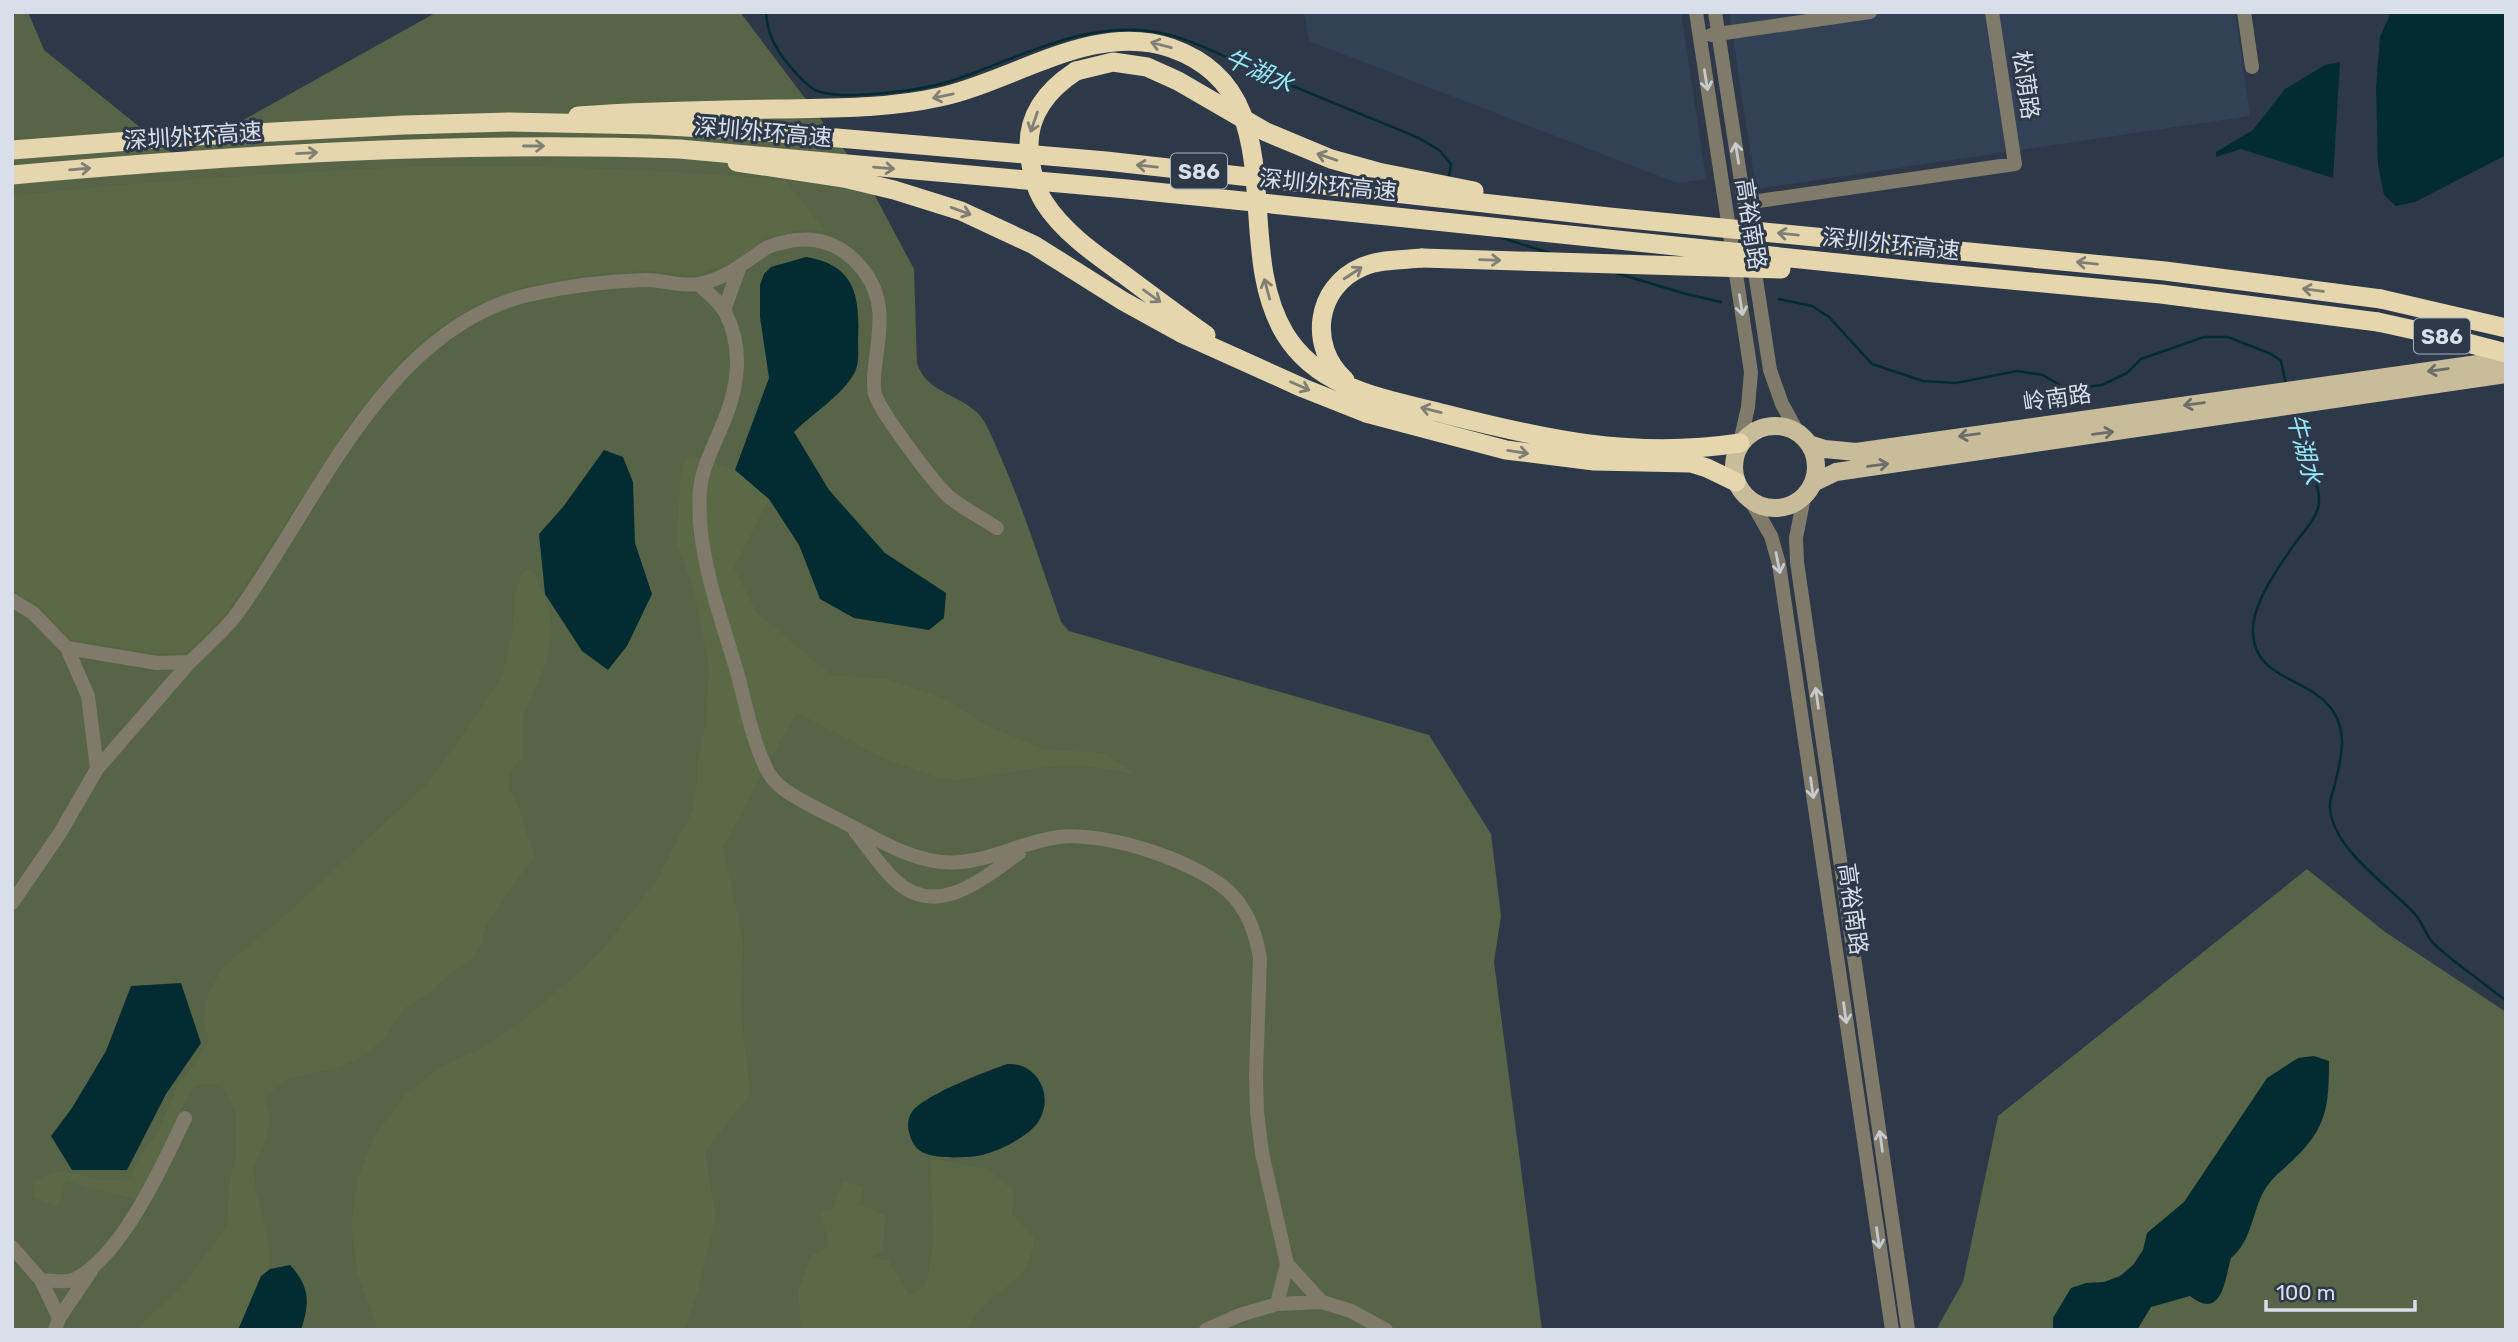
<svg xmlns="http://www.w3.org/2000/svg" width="2518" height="1342" font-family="Rubik,'Noto Sans SC',sans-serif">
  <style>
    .built { fill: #334157 }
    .green { fill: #576447 }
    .forest { fill: #5b6947 }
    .water { fill: #032c32 }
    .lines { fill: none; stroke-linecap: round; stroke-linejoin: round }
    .stream { stroke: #032c32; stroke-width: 2.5 }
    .minor { stroke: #807a6a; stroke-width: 14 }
    .major { stroke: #c8bc9b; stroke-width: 18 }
    .highway { stroke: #e5d6ae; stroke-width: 19 }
    .highway-bridge { stroke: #e5d6ae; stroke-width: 19 }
    .oneway { stroke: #807f76 }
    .oneway2 { stroke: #c6cbd0 }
    .oneway3 { stroke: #6b6d6a }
    .labels { text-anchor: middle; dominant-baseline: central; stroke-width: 6; stroke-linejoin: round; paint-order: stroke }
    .shield { fill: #2d3849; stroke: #a5adba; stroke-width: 2 }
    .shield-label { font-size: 21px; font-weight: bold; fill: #d8dfea }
    .street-label { font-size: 23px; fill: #d8dfea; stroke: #2d3849 }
    .water-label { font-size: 24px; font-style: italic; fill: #94e9f9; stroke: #2d3849 }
  </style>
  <rect width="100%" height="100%" fill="#2d3849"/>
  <path class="built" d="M1304,12H1681L1706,179L1677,183L1309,41Z
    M1729,12H2235L2250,116L1756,189Z"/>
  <path class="green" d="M12,12H28L44,50L177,157L437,12H740L866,179L914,269L917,363C927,396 967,394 984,421C991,433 996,447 1002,460C1025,513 1042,568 1061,622L1069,631L1429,735L1491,834L1501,916L1494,962L1542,1330H12Z
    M2307,869L2385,932L2506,1012V1330H1936L1963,1282L1998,1116Z"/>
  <path class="forest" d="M435,166C552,166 668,170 785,180L825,231L803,229L765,238L735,261L697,275L649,271L591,274L524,287L475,305L437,329L403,358L358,412L227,612L186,653L158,654L71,639L38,605L12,590V196C152,180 294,172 435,166Z
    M691,455L735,470L769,499L734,568L756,612L831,675L887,679L941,697L986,725L1042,749L1103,753L1134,773L1075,765L1037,768L958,780L938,778L886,759L796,712L723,847L743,940L741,1012L750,1094L705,1151L716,1217L698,1291L684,1330H378L357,1272L351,1225L358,1178L375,1135L403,1097L440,1067L483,1048L517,1025L580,972L608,943L658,878L693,810L697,782V764L706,722L709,665L695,594L677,543L681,467Z
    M527,569L534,572L550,609L552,636L545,666L523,715L522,757L510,774L509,789L518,806L534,856L487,923L481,944L469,962L449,975L427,995L403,1009L386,1037L366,1054L340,1067L286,1079L264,1098L271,1119L266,1138L254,1167L256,1193L264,1221L270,1258L267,1274L240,1330H135L182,1286L227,1226L229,1186L236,1155V1112L225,1090L215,1084H202L192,1088L139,1200L66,1181L58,1207L34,1198V1183C57,1162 75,1176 102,1180C111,1181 121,1179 130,1179L136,1163L158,1131L179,1082L194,1065L209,1039L203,1019L208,995L222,968L279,921L429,782L478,713L502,677L512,634L515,596L521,576Z
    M930,1158L987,1169L1014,1191L1012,1214L1034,1237C1030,1292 986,1285 968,1330H801L798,1291L812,1255L829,1246L821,1211L832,1210L843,1181L863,1187L859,1204L885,1215L883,1250L871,1257L889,1261L909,1296L926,1285L934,1240Z"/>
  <path class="water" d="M2391,12H2506V155L2415,202L2396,206L2384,195L2378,165L2376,88L2380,37Z
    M2340,62L2333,178L2241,149L2216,157V152L2253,130L2285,89L2325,65Z
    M806,257C856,265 860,297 858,341C858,353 860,366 852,377C839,397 811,415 794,432L829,490L885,553L946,593L944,618L929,630L854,618L820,599L799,545L769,499L735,470L769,378L760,317V285L764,274L771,267Z
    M604,450L623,457L633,482L635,543L652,594L627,646L608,670L582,651L545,594L539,534L563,507Z
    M181,983L201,1043L166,1094L127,1170H72L51,1136L72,1108L106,1051L131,986Z
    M2314,1056L2329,1061C2329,1105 2327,1128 2294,1159C2283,1170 2272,1177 2264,1191C2252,1212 2252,1241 2231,1258C2225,1277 2223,1322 2190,1296L2151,1307L2137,1330H2053V1318L2071,1288L2086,1283L2104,1282L2120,1276L2133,1265L2143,1250L2147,1233L2184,1202L2267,1078L2298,1058Z
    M1007,1064C1042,1062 1057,1105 1033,1128C1019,1141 1000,1150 982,1155C968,1158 937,1159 924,1153C915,1149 911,1141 909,1132C907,1126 908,1117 912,1112C922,1096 987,1071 1007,1064Z
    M290,1265C310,1287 310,1302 301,1330H238L261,1276L270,1269Z"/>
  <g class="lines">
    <path class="stream" d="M766,12C767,33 775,48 788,64C796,73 804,84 815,90C831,97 856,95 873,94C899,92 926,89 951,81C1015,60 1079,22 1149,31C1188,36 1217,54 1253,69C1308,93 1364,115 1419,138L1439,150L1451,164L1449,177
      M1499,237L1550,253
      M1616,273L1686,294L1721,302
      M1779,299L1812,306L1829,317L1872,364L1923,381L1956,383L2017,371L2043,375L2066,389L2102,385L2127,373L2141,359L2204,337H2228L2271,354L2281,361L2286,384
      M2293,411C2299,435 2320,479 2319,503C2318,516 2306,529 2298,539C2282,562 2254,600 2253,628C2251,681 2310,676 2333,711C2349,735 2340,762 2334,788C2332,794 2329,802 2330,809C2334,850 2388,885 2415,914C2423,923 2426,937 2435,945C2457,965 2483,982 2506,1001"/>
    <path class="minor" d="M1696,12L1751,372L1748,407L1740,443
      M1715,12L1770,370L1782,404L1798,433
      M2244,12L2252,67
      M1711,35L1870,12
      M1745,203L2015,164L1992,12
      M698,284C707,292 719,301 725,312C745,350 738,390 721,428C713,448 702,468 700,490C699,500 700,512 700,523C704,573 723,624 737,672C746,705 752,741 768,772C771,777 777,784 782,788C801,802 824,812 845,823C876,838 905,858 941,862C983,866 1017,843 1058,837C1105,831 1204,862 1235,898C1250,916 1256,936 1260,958L1256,1075L1257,1112L1262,1153L1287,1264L1322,1302
      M724,310L739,269
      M1804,497L1796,538L1797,562L1908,1330
      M1751,501L1771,536L1779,564L1892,1330
      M12,600L33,613L67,648L157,663L190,662C205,647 223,632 236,615C316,506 383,330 528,295C567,286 606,281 646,280C663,280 682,287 699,284C726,279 745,262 766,248C773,244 782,243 789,241C816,236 839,243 858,264C885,293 881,322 876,358C875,370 872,382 875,394C880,412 932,480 947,495C961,508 981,517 997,528
      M67,648L88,696L97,769
      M855,831C868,847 881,868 897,882C938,919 985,877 1019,853
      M12,903L60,833L97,769L190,662
      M12,1247L41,1280C50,1280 65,1283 73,1280C121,1258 163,1165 185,1118
      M41,1280L59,1318
      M1277,1304L1287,1264
      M55,1330L59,1318L91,1271
      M1206,1330L1240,1315L1277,1304L1322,1302L1351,1311L1386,1330"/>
    <path class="major" d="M1734 467a41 41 0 1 1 82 0a41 41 0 1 1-82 0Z
      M1809,444L1825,449L1856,452L2506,360
      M1813,483L1836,472L2506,374"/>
    <path class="highway" d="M1076,71C1050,88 1029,112 1029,145C1030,164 1033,185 1044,202C1063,232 1095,254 1123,274C1151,295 1178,315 1206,335
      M578,116C644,111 710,110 777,109C831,108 886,109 940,97C1014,81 1094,21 1171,48C1298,92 1229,242 1285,334C1319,390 1387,399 1445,414C1547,440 1634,459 1740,443
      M737,162L844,178L894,190L961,211L1034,245L1123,301L1181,333L1303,388L1366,413L1506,450L1594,461L1691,463L1707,468L1736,482
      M2381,299L2506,328
      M2378,322L2437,335L2506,353
      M1345,380C1308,347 1315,287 1362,267C1381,259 1403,260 1422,258"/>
    <path class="highway-bridge" d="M1076,71L1113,62L1147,67L1178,81L1266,132L1331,159L1378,172L1474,191
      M12,150L196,136L404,125L509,122L650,125L757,131L1106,161L1609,217L2165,271L2381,299
      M12,175C234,155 456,141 679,149L1127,189L1935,273L2161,294L2378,322
      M1422,258L1781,269"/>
  </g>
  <defs><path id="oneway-shaft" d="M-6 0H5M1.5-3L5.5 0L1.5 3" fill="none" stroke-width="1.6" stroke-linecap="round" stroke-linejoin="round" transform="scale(1.75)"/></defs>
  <g class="oneway">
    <use href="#oneway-shaft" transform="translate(1161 45) rotate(-165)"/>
    <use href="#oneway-shaft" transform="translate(943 96) rotate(168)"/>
    <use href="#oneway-shaft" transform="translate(1034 122) rotate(109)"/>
    <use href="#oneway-shaft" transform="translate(534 146)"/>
    <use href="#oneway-shaft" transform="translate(307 153) rotate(-3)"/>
    <use href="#oneway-shaft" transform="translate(1327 157) rotate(-161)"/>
    <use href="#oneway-shaft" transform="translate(1147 166) rotate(-174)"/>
    <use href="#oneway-shaft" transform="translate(884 168) rotate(5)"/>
    <use href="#oneway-shaft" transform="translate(80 169) rotate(-5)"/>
    <use href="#oneway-shaft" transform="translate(961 211) rotate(20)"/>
    <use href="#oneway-shaft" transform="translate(1788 234) rotate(-174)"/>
    <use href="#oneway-shaft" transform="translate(1490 260) rotate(2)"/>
    <use href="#oneway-shaft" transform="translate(2087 263) rotate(-174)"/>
    <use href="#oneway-shaft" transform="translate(1353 273) rotate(-33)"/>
    <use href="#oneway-shaft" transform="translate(1267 289) rotate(-105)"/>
    <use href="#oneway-shaft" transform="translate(2313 290) rotate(-173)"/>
    <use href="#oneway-shaft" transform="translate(1152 296) rotate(36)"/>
    <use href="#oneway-shaft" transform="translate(1300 386) rotate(24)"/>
    <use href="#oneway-shaft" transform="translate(1431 410) rotate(-166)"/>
    <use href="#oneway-shaft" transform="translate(1518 452) rotate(9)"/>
  </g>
  <g class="oneway2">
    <use href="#oneway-shaft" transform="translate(1706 80) rotate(81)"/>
    <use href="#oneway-shaft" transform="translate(1737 153) rotate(-99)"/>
    <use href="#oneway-shaft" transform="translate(1741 305) rotate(81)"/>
    <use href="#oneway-shaft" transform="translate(1778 563) rotate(79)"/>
    <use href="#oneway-shaft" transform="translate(1817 698) rotate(-98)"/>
    <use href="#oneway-shaft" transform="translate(1812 788) rotate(82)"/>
    <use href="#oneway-shaft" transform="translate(1845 1013) rotate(82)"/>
    <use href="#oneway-shaft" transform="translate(1881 1141) rotate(-98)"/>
    <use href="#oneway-shaft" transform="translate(1878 1238) rotate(82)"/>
  </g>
  <g class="oneway3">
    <use href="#oneway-shaft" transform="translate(2438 370) rotate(172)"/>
    <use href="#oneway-shaft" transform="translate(2194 404) rotate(172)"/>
    <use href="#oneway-shaft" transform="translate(2103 433) rotate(-8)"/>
    <use href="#oneway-shaft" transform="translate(1969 435) rotate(172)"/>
    <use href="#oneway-shaft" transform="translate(1878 465) rotate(-8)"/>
  </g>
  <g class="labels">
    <g class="shield">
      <rect x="1171" y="153.5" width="56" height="35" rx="5"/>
      <rect x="2414" y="318.5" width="56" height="35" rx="5"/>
    </g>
    <g class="shield-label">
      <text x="1199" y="171">S86</text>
      <text x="2442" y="336">S86</text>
    </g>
    <g class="street-label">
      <text transform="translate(2026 85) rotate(82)">松荫路</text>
      <text transform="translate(763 132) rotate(5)">深圳外环高速</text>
      <text transform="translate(193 136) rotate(-4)">深圳外环高速</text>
      <text transform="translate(1328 185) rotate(6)">深圳外环高速</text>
      <text transform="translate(1751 224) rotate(81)">高裕南路</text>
      <text transform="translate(1891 244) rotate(6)">深圳外环高速</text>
      <text transform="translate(2057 398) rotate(-8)">岭南路</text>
      <text transform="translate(1853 909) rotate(82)">高裕南路</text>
    </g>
    <g class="water-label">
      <text transform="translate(1259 71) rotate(24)">牛湖水</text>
      <text transform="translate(2304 449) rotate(75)">牛湖水</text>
    </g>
  </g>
  <rect width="2518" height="1342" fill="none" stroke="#d8dfea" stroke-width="28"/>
  <path d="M2266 1300v10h149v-10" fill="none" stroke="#d8dfea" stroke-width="3.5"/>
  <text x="2276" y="1300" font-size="21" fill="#d8dfea" stroke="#2d3849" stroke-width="5" paint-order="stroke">100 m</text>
</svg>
